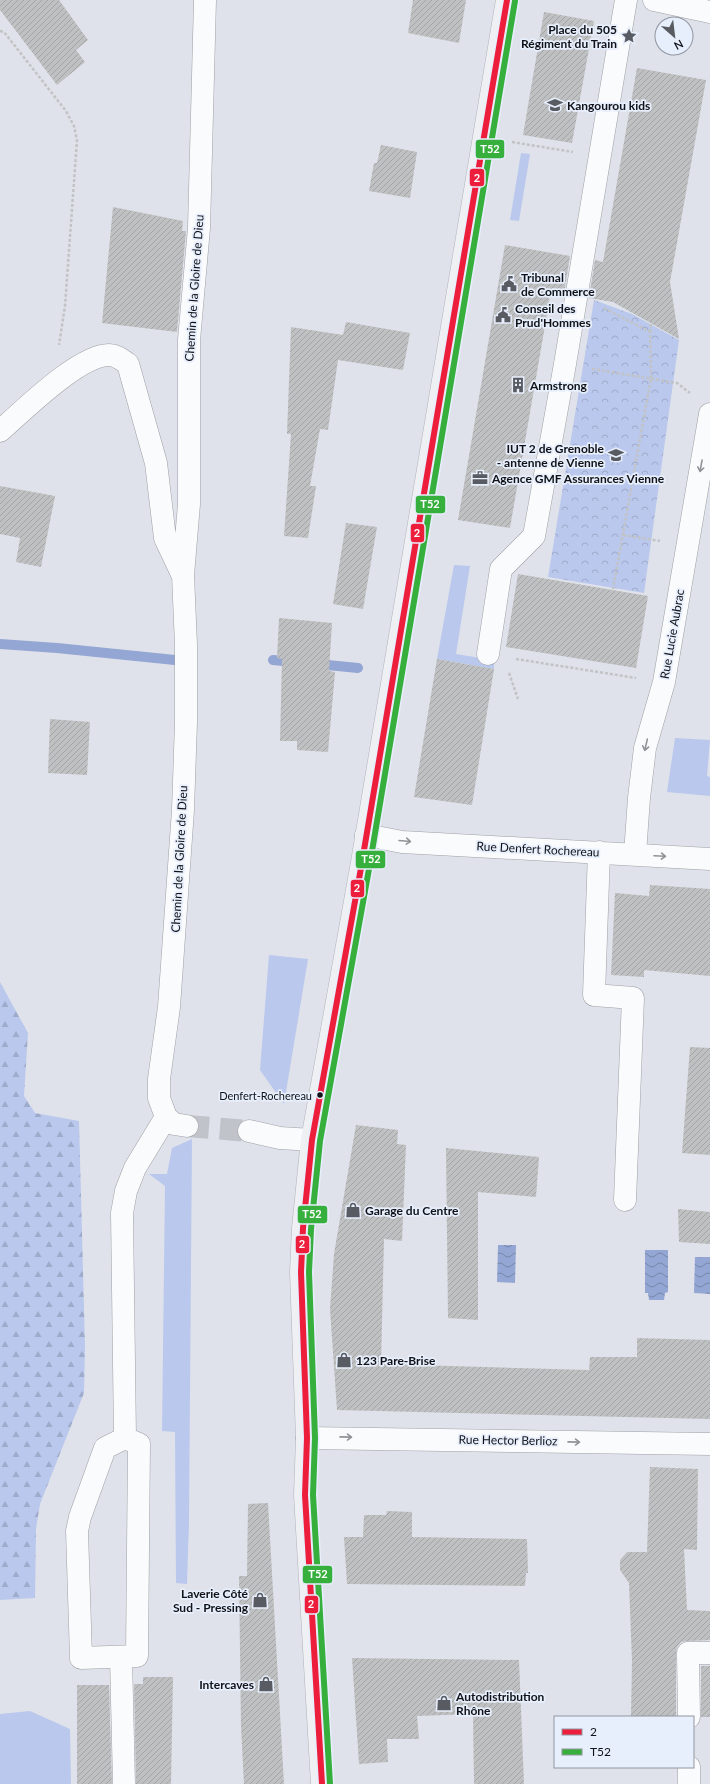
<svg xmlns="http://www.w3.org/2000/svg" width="710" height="1784" font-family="Lato,sans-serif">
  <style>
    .grass { fill: #bac8ed }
    .forest { fill: url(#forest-firs) }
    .park { fill: url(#park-crowns) }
    .water { fill: url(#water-waves) }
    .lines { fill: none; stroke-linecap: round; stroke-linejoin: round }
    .stream { stroke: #94a6d3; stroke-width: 10 }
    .building { fill: url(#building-hatch) }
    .minor-tunnel { stroke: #c0c3ca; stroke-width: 22; stroke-dasharray: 22 11; stroke-linecap: butt }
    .minor-casing { stroke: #9ea0a6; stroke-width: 23 }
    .major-casing { stroke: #b0b3bc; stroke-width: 23 }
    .path { stroke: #c2c3c5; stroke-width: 2.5; stroke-dasharray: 3 2; stroke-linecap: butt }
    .minor { stroke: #fafbfc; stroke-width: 22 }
    .major { stroke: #eff0f4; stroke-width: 22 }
    .bus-1-casing { stroke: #e7eefc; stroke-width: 9 }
    .bus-2-casing { stroke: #e7eefc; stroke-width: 9 }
    .bus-1 { stroke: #ed1e3c; stroke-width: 6 }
    .bus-2 { stroke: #36af3d; stroke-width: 6 }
    .oneway { stroke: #919295 }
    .bus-dot { fill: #101217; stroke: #e7eefc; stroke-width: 1.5 }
    .labels { text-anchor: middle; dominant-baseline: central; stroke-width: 3.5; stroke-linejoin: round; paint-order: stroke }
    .bus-label { font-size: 11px; fill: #101217; stroke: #e7eefc; text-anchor: end }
    .poi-label { font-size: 12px; font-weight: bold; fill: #101217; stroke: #e7eefc; text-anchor: start }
    .street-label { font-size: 12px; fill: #101217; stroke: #e7eefc }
    .line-badge { stroke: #e7eefc; stroke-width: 1.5 }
    .badge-label { font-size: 11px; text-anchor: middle; font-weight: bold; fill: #fff }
  </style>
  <defs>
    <pattern id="forest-firs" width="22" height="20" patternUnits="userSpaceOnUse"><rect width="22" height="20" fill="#bac8ed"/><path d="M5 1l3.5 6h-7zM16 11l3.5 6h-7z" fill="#9fabca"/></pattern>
    <pattern id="park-crowns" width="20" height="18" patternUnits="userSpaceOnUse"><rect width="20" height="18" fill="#bac8ed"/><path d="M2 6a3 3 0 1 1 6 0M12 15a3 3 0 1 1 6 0" fill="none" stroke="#9fabca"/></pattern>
    <pattern id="water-waves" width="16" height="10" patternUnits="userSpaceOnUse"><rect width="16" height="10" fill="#94a6d3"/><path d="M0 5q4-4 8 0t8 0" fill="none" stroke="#7786aa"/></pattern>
    <pattern id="building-hatch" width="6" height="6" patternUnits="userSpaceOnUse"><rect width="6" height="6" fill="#bfc0c1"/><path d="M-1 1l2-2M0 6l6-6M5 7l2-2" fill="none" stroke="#a3a4a5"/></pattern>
  </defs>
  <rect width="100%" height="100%" fill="#dfe2ea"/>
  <path class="grass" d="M521,153L530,154L519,221L510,220Z
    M454,565L470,566L456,654L481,658L494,663V669L437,659Z
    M675,738L710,740L707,776L710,777V796L667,792Z
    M269,955L308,959L284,1104L260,1070Z
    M192,1139L189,1522L187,1584L176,1583L175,1432L162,1431L165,1186L149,1174H167L172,1148Z
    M30,1711L70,1729L71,1784H0V1714Z"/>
  <path class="forest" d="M0,982L28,1033L24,1096L35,1113L79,1121L85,1346L84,1393L40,1504L36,1529L35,1598L0,1600Z"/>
  <path class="park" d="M594,300L632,314L679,340L644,593L548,577Z"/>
  <path class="water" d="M498,1245H516L515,1283L497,1282Z
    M645,1250H668V1292L665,1293L664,1300H649L648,1293H645Z
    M695,1257H710V1294L694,1293Z"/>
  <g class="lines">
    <path class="stream" d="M0,644L57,648L175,660
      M273,660L295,662
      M317,664L358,668"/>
  </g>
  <path class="building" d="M0,0H59L88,40L76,50L85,62L57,85L0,10Z
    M413,0H466L459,43L408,33Z
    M544,12L594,21L572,143L523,135Z
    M637,68L706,80L670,282L679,339L613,302L589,298L595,260L603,262Z
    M381,145L417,152L410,198L369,191L374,163H377Z
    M113,207L183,221L182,231H186L177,332L102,323Z
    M505,245L570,256L564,293L551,291L510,528L458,520Z
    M346,322L410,333L403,370L338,360L328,430L320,429L310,486H316L308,538L284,536L291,434H287L291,327L343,335Z
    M0,486L55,496L41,567L16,562L20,538L0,534Z
    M346,523L377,527L363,609L333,604Z
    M518,574L648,596L636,668L506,647Z
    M279,618L332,623L329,671L335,672L328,752L297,750V741H280L282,659L277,658Z
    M437,659L494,669L472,805L414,797Z
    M50,719L90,722L87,775L48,773Z
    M650,885L710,889V976L644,970V977L611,975L615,893L649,896Z
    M690,1047L710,1048V1155L682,1153Z
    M356,1125L398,1130L397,1144L406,1145L402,1241L384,1239L381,1364L589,1370L590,1357H637V1338L710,1340V1419L337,1410L330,1309L334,1254Z
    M446,1148L539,1157L536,1197L478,1192V1320L448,1318Z
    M678,1209L710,1212V1244L679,1242Z
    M650,1467L698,1469L697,1550L684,1549L687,1610L710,1611V1640L688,1641L681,1642L677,1647L676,1653V1717H631L632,1661L629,1583L620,1570V1560L627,1552H647Z
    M268,1503L284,1784H244L241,1726L239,1576H247L248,1504Z
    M387,1511L412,1512V1537L527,1539L528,1573H526L525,1586L347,1584L344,1537H363L364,1515H386Z
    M352,1658L519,1660L524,1784H474L473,1714L417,1716L419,1739H387L388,1762L359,1764Z
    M701,1666H710V1717H701Z
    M143,1677H173L171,1784H136L134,1684H143Z
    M77,1685H109L112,1784H77Z"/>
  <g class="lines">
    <path class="minor-tunnel" d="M187,1126L249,1131"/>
    <defs>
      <path id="minor" d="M654,0L710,12
        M0,431C24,410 79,355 109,355C117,355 122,360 128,364L156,463L165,538L182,574
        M488,654L501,569L534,536L565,364L626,0
        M366,835L402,842L710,859
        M599,852L594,995L633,998L625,1200
        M635,854L639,798L645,748L664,682L710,414
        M187,1126L174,1124L166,1117L159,1098V1079L169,1007L183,810L186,722V645L183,575L189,504V340L199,228L205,0
        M249,1131L280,1138L312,1140
        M125,1438L139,1444L137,1656L81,1658L77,1531L80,1517L105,1448Z
        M125,1438L122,1213L126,1191L135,1168L166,1117
        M307,1438L710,1444
        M121,1657L124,1784
        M689,1717L688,1653H710
        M689,1767V1784"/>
      <path id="major" d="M322,1784L305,1495L307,1438L301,1272L303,1228L312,1140L361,868L507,0"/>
    </defs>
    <use href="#minor" class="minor-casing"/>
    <use href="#major" class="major-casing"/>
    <path class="path" d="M0,31L4,32L66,111L74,126L77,140L65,306L59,345
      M512,142L573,152
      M604,308L650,332L651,378L613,589
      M650,332L651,323
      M592,369L677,383L690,393
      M623,535L660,541
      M516,659L636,678
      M509,673L518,699"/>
    <use href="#minor" class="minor"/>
    <use href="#major" class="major"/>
    <defs>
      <path id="bus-1" d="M322,1784L305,1495L307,1438L301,1272L303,1228L312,1140L361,868L507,0"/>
      <path id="bus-2" d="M330,1784L313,1495L315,1438L309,1272L311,1229L320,1141L369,869L515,1"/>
    </defs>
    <use href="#bus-1" class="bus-1-casing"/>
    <use href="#bus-2" class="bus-2-casing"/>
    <use href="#bus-1" class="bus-1"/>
    <use href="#bus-2" class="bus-2"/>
  </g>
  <defs><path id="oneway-shaft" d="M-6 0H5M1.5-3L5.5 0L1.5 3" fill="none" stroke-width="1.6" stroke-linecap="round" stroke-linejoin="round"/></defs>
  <g class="oneway">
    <use href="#oneway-shaft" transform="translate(701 466) rotate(100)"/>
    <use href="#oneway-shaft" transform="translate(646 745) rotate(103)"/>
    <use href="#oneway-shaft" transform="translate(405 841) rotate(5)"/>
    <use href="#oneway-shaft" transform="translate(660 856) rotate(3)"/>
    <use href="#oneway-shaft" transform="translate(346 1437) rotate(1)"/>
    <use href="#oneway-shaft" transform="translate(574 1442) rotate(1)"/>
  </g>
  <defs>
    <symbol id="sight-bare" viewBox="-9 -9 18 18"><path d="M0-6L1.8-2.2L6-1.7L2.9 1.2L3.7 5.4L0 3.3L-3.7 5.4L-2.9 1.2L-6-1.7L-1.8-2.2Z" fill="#585b61" stroke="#e7eefc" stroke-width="2.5" paint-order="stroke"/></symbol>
    <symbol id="school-bare" viewBox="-9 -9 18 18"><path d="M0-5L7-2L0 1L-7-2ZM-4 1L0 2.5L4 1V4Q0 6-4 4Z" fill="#585b61" stroke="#e7eefc" stroke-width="2.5" paint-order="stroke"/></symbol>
    <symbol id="civic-bare" viewBox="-9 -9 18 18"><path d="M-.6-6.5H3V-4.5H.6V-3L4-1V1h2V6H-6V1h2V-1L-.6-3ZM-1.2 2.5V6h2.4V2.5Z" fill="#585b61" stroke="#e7eefc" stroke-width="2.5" paint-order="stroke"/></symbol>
    <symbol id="building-bare" viewBox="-9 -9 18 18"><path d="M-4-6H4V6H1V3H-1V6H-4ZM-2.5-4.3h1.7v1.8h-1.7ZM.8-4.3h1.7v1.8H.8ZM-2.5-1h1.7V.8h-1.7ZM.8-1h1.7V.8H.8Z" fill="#585b61" stroke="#e7eefc" stroke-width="2.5" paint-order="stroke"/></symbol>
    <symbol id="university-bare" viewBox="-9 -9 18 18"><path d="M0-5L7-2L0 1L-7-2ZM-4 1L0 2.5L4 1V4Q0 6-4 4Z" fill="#585b61" stroke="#e7eefc" stroke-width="2.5" paint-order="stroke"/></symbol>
    <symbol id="office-bare" viewBox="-9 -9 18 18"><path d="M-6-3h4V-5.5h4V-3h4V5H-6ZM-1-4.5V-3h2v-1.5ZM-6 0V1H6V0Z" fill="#585b61" stroke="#e7eefc" stroke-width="2.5" paint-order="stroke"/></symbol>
    <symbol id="shop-bare" viewBox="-9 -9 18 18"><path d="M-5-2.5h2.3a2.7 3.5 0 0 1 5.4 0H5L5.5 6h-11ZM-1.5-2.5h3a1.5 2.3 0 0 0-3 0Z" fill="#585b61" stroke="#e7eefc" stroke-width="2.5" paint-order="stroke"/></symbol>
  </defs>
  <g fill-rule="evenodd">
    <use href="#sight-bare" x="618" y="25" width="22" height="22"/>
    <use href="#school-bare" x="544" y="94" width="22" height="22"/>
    <use href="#civic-bare" x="498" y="273" width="22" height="22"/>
    <use href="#civic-bare" x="492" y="304" width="22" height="22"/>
    <use href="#building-bare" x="507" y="374" width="22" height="22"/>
    <use href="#university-bare" x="605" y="444" width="22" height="22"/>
    <use href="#office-bare" x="469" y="467" width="22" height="22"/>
    <use href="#shop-bare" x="342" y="1199" width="22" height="22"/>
    <use href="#shop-bare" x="333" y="1349" width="22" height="22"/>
    <use href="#shop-bare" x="249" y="1589" width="22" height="22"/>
    <use href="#shop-bare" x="255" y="1673" width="22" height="22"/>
    <use href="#shop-bare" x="433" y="1692" width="22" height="22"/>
  </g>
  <circle class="bus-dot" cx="320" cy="1095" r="3.5"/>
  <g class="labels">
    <g class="bus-label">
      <text x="312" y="1095">Denfert-Rochereau</text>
    </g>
    <g class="poi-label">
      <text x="617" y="29" text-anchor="end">Place du 505<tspan x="617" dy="14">Régiment du Train</tspan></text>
      <text x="567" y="105">Kangourou kids</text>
      <text x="521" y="277">Tribunal<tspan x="521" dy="14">de Commerce</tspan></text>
      <text x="515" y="308">Conseil des<tspan x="515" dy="14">Prud'Hommes</tspan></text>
      <text x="530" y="385">Armstrong</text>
      <text x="604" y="448" text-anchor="end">IUT 2 de Grenoble<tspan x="604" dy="14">- antenne de Vienne</tspan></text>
      <text x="492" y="478">Agence GMF Assurances Vienne</text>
      <text x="365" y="1210">Garage du Centre</text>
      <text x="356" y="1360">123 Pare-Brise</text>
      <text x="248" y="1593" text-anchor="end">Laverie Côté<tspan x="248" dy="14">Sud - Pressing</tspan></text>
      <text x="254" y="1684" text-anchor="end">Intercaves</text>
      <text x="456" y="1696">Autodistribution<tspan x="456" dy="14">Rhône</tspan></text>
    </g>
    <g class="street-label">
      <text transform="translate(194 288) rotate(-86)">Chemin de la Gloire de Dieu</text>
      <text transform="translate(672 634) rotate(-80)">Rue Lucie Aubrac</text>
      <text transform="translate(538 849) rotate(3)">Rue Denfert Rochereau</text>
      <text transform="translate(179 859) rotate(-87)">Chemin de la Gloire de Dieu</text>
      <text transform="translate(508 1440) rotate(1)">Rue Hector Berlioz</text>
    </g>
  </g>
  <g class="line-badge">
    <rect x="475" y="139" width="30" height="20" rx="4" fill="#36af3d"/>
    <rect x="469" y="168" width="16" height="19" rx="4" fill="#ed1e3c"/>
    <rect x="415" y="495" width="31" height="19" rx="4" fill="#36af3d"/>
    <rect x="410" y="523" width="15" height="20" rx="4" fill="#ed1e3c"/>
    <rect x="355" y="850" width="31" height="19" rx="4" fill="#36af3d"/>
    <rect x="350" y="879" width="15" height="19" rx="4" fill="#ed1e3c"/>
    <rect x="297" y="1205" width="31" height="19" rx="4" fill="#36af3d"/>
    <rect x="295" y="1235" width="15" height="19" rx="4" fill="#ed1e3c"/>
    <rect x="302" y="1565" width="31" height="19" rx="4" fill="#36af3d"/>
    <rect x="304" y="1595" width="15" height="19" rx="4" fill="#ed1e3c"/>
  </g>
  <g class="badge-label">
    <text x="490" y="153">T52</text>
    <text x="477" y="182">2</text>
    <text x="430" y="508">T52</text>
    <text x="417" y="537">2</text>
    <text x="371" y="863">T52</text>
    <text x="357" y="892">2</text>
    <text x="312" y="1218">T52</text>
    <text x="302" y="1248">2</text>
    <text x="318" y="1578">T52</text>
    <text x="311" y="1608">2</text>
  </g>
  <rect x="554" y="1716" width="140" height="52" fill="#e7eefc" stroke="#9196a0"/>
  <rect x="562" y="1729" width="20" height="6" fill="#ed1e3c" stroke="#9196a0"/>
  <text x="590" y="1736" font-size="12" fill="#101217">2</text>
  <rect x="562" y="1749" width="20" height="6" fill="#36af3d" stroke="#9196a0"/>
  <text x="590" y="1756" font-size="12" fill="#101217">T52</text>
  <g transform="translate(674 36) rotate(152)"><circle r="19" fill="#e7eefc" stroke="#9196a0"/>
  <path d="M0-3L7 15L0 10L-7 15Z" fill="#585b61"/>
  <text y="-6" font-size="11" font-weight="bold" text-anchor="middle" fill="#101217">N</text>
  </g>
</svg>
